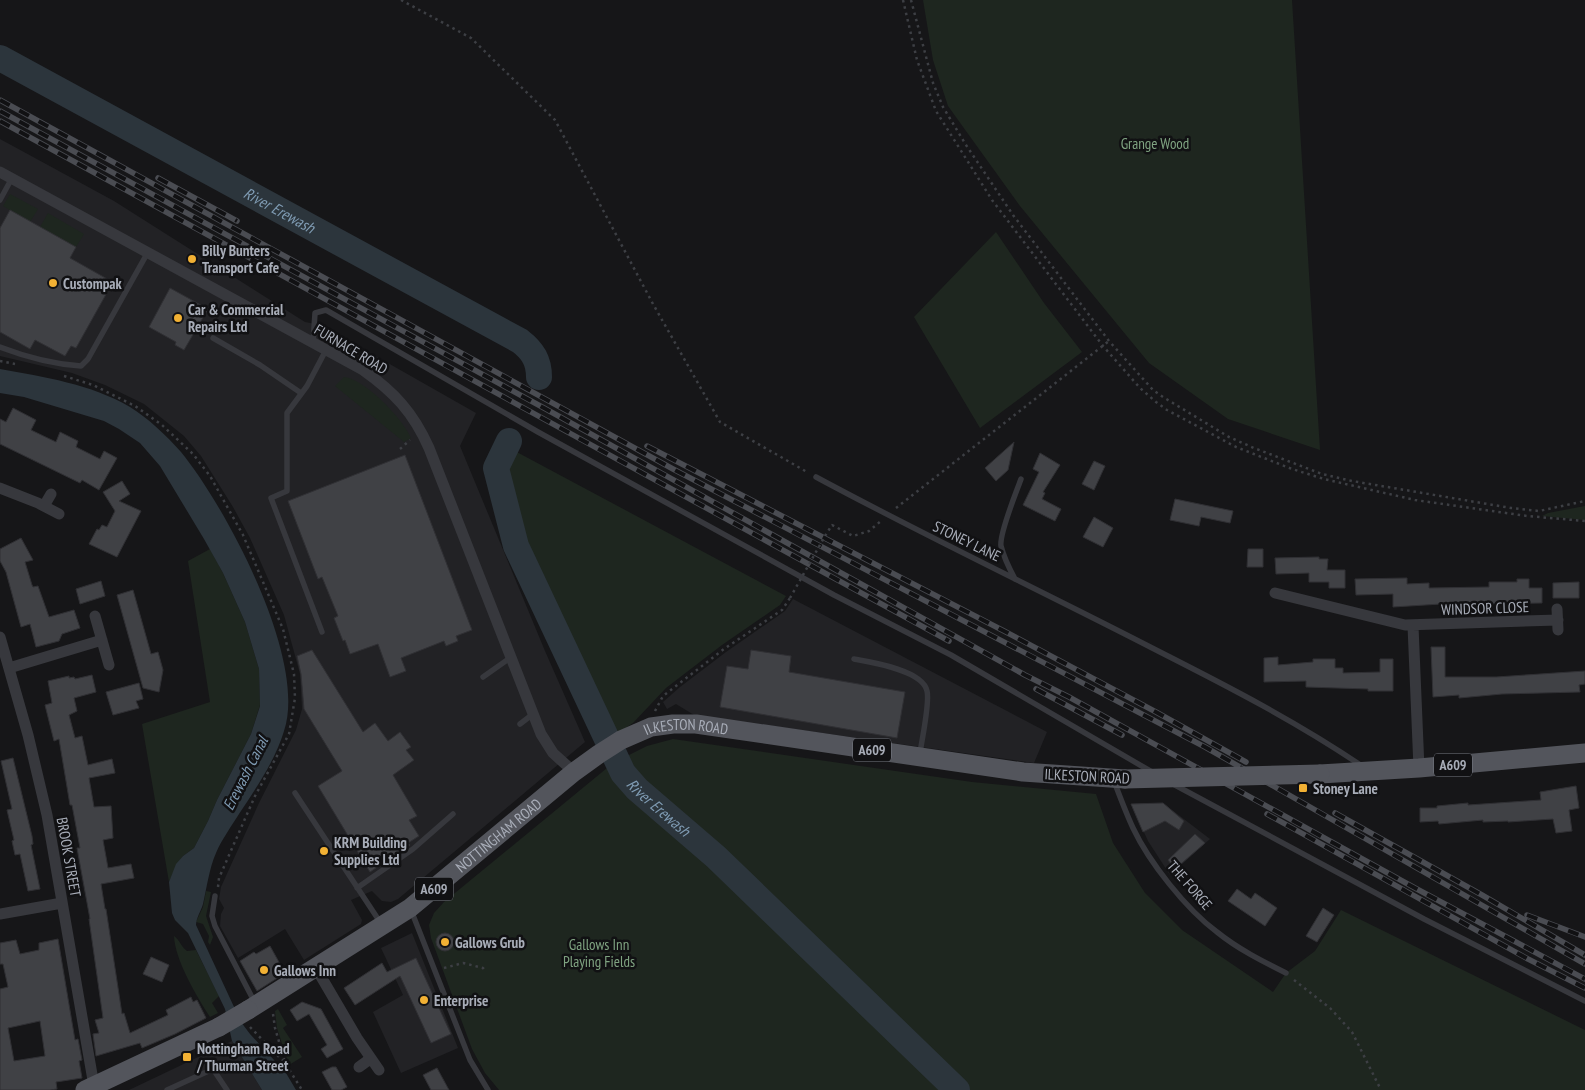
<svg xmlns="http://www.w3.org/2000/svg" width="1585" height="1090" font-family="'PT Sans Narrow',sans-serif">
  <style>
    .built { fill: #222225 }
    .green { fill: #1e261f }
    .water { fill: #2c353c }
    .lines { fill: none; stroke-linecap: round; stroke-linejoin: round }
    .river { stroke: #2c353c; stroke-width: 26 }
    .building { fill: #404145; stroke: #303034; fill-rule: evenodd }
    .path { stroke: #3d3f44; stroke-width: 2.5; stroke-dasharray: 2.5 4; stroke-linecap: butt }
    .lane { stroke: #37383d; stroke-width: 5.5 }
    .street { stroke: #37383d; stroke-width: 11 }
    .primary { stroke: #53555c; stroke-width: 19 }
    .rail-casing { stroke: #4a4c52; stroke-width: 5.5 }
    .rail { stroke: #111113; stroke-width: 4; stroke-dasharray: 11; stroke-linecap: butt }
    .path-bridge { stroke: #3d3f44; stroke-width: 2.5; stroke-dasharray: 2.5 4; stroke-linecap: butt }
    .primary-bridge { stroke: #53555c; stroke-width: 19 }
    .poi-dot { fill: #f2b134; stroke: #111113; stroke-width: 2 }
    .labels { text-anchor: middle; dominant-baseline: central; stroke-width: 5; stroke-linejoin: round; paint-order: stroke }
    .shield { fill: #111113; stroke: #7b7e86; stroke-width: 1 }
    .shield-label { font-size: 14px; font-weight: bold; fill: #a8adb8 }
    .park-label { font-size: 15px; fill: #7fa381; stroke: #111113 }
    .poi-label { font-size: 15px; font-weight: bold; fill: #a8adb8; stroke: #111113; text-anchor: start }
    .street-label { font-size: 15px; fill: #a8adb8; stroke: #111113 }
    .water-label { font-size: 16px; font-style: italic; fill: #7f9bb3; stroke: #111113 }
  </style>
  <rect width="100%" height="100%" fill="#161618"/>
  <path class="built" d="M0,139L114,201L305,322L321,325L476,413L460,446L545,651L585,742L398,899L391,902L382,901L372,891L351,900L362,920L361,924L304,960L285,929L238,958L220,926L221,914L224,908L219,899L221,887L259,803L296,730L302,709L300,674L284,615L250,538L233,507L201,456L184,436L144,404L105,385L72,373L0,356Z
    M793,599L1047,732L1034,763L694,715L676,704L667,709L663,702L680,687L726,652L785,611Z
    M1163,803L1210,839L1170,875L1148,841L1131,804Z
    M412,933L458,1048L401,1073L373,1012L403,995L381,948Z
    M232,1041L262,1090H129Z"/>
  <path class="green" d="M923,0H1292L1320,450L1228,419L1149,363L1020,206L948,106L933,60Z
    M10,194L38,209L30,222L3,206Z
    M48,213L84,234L76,247L40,227Z
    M996,232L1044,303L1082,352L980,428L914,317Z
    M344,377C365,379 403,419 411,438L404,442L335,386Z
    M513,450L786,596L780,605L722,645L666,688L633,723L618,733L555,611L503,479L504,467Z
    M1585,506V520L1542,516L1548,513Z
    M210,549L223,573L245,622L259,669L260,705L251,734L217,800L208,821L194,848L183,856L177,864L169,882L142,724L210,702L188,561Z
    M673,739L972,782L1096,794L1113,843L1145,893L1182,930L1273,992L1286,973L1315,951L1341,910L1585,1030V1090H969C885,1008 802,927 717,847C691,823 640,788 627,756L647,746Z
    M607,768L625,793L704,860L947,1090H499L485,1073L472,1049L431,938L429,925L434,913L444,902Z
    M206,891L211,892L206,916L213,937L210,945L208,942L209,936L203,924L196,922L203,907Z
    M174,936C180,940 181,947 187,951L196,950L219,996L212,1003L218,1013L210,1017C197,997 175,960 174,936Z
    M278,1009L287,1025L283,1028L302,1057L289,1065L277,1028L275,1011Z"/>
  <path class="water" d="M0,369C44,377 91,384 130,407C148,418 167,436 181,452C226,507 308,660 284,731C275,761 256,788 239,814C231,827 222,839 216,853C209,869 207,887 203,904C201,911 196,918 196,925L241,1022L250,1034L286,1073L296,1090H262L232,1041L225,1009L188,933L175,920L172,913L169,882L176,864L183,856L194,848L208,821L217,800L251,734L260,706L259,669L245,622L223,573L204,539L160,466L140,443L119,429L104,421L24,397L0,393Z"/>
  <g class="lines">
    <g class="river">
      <path id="s1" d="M0,58L520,341C533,351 539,361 539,377"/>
      <path id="s2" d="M509,441L496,468L516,546L623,773L637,789L716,857L957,1090"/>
    </g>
  </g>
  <path class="building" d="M10,210L76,247L70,258L109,280L105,287L109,289L76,348L71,346L65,356L35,340L30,349L0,332V228Z
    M170,288L208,309L184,350L175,345L176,342L149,327Z
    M13,408L36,420L31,430L56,442L60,432L78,441L76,447L100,459L104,451L117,458L99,490L82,480L80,483L0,444V419L6,422Z
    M1014,442L1008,470L996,481L985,468Z
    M1040,453L1060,465L1043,492L1045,493L1042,499L1061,509L1055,521L1023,505L1039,472L1033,469Z
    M405,455L472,630L456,636L458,641L446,646L444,641L401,658L406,671L390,677L378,644L350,654L345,640L343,641L334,618L338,616L322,577L318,579L288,501Z
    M1094,461L1105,466L1094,490L1082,484Z
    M122,481L130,494L119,501L141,511L117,557L89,544L97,529L99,530L102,525L107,527L115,511L103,492Z
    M1175,499L1233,511L1230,523L1201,517L1199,526L1170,520Z
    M1094,517L1113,528L1103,547L1083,537Z
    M21,538L33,560L25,562L32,585L33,587L38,586L49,617L74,610L80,628L62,634L59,641L36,647L30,624L21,627L6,572L0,561V549Z
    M1248,549H1263V567H1247Z
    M1319,557V559H1328L1327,570H1345V588H1329V582H1309V573L1276,574L1275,558Z
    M1407,578V584L1429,583V588L1489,587V582H1517V579H1529V588H1542V603L1489,604V603H1457L1393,607V594L1356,595L1355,579Z
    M101,581L105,596L80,604L76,589Z
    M1579,582V598H1553V583Z
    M133,590L151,654L158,652L163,670L159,692L143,688L117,595Z
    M1431,647H1445V677H1496L1585,671V684L1579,685L1580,692L1502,694L1459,698V695L1433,697Z
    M312,650L363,732L375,723L388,741L400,732L411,747L406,750L414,760L393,775L417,816L409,820L419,836L408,843L410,845L370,872L318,786L342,771L304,709L301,674L297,656Z
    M751,650L791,656L789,672L905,692L897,738L720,707L727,666L748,669Z
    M1278,657V665L1313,662V659H1335V668H1343V673L1380,672V659H1393V691H1368V689L1306,687V681L1264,682V658Z
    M92,675L96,692L74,698L77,711L69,715L75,738L82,736L88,765L112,759L115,773L89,778L94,807L111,806L113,838L103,840L108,868L131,864L134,878L101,884L105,909H106L122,1014L124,1013L130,1033L168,1015L166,1010L191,997L193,1002L197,1000L206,1018L175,1034L142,1048L140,1043L96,1056L93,1034L99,1033L95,1020L103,1018L89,919H90L77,848H80L72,805H70L59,739L54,741L45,705L52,703L48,681L69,676V678L74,677L75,679Z
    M139,683L143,699L136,701L139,708L113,715L106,692Z
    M13,758L32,836L33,844L31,845L40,889L28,891L20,854L15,855L12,841L14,840L7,810L12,809L1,761Z
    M1576,786L1579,808L1569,810L1572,831L1556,833L1553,819L1508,822V821L1483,822V820L1439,824L1438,821L1420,822V808H1437V806L1468,803V805L1541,800L1540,792Z
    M1163,803L1184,821L1179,830L1165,821L1143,832L1131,804Z
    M1195,834L1205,843L1175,869L1168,860Z
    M1237,889L1251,899L1255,893L1277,908L1265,926L1228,901Z
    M1323,908L1334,915L1317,942L1306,936Z
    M436 942a9 9 0 1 1 18 0a9 9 0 1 1-18 0Z
    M58,939L75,1040L78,1039L82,1060L79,1061L82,1078L56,1082L57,1089L50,1090H0V989L8,987L3,964H0V943L16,940L20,954L39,950V943ZM40,1021L45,1056L14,1061L8,1028Z
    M270,946L285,973L257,991L240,961L254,952L256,954Z
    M151,957L169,965L162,982L143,974Z
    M416,958L451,1034L431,1043L400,976L355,1005L344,988L382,963L387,972Z
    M302,1002L321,1009L343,1049L327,1058L321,1049L327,1045L309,1014L297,1021L290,1010Z
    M332,1067H336L347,1087L341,1090H332L322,1072Z
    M437,1068L449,1090H431L423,1075Z"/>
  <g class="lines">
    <path class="path" d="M401,0L471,38L555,120L653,304L720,422L807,472
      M903,0L917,60L936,111L992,200L1103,346L1140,388L1156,402L1167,410L1236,447L1292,469L1324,479L1415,500L1527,516L1585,521
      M911,0L933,83L943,107L966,145L1013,215L1109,341L1153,390L1163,397L1229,437L1254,448L1322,474L1352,481L1511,508L1539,511L1585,501
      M0,361L15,364
      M64,376L93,385L135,406L162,425L193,454L210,476L243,535L283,629L294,674L295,698L289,734L255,796L219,878L218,887
      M400,449L410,440
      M896,508L1109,341
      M825,536L832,525L853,536L869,531L881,521
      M655,711L663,696L724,649L782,610L790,598
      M444,968L463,963L483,968L486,972
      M1294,980L1330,1008L1352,1032L1381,1090
      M273,1014L275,1028L285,1062
      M250,1027L285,1063L302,1090"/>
    <path class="lane" d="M0,200L12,178
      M213,338L260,365L301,393
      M313,343L315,313L326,310L538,432L834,595L951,655L1152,772
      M0,347C26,357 53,364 81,366L88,359L148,252
      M816,477C929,538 1046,593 1160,652C1229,687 1297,722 1362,766
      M1015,579C1009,568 1004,558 1001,546C999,534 1016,493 1021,479
      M322,632L271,498L287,491V413L307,386L326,350
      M854,659C871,662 923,670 927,691C930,702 922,739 920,753
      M483,677L510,658
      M520,724L533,714
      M1114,781C1120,797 1126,813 1133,828C1149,862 1186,909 1217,932C1238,949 1262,961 1286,973
      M1173,784L1424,919L1585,1001
      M295,793L380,922
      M357,888L413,849L453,814
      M215,896L212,916L215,926L255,1003
      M411,910L470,1060L488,1090
      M167,1090L213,1069L227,1090"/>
    <path class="street" d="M0,172L363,370C394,392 413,412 429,448L541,734L553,753L574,772
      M0,488L38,503L59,514
      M44,506L51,494
      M1275,593L1405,625L1558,620
      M1557,609L1558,630
      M95,616L109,665
      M1413,626L1419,768
      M0,637L28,735L47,815L94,1086
      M9,668L102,640
      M0,914L62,903
      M316,968L357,1038L379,1070
      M359,1067L370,1059"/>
    <g class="primary">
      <path d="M1320,774L1419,768L1585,753"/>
      <path id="s3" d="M248,1010L410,908L574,772L599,754L621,740L651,727L673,724H696L1023,772L1125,779"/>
      <path d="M85,1090L219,1027"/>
    </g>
    <defs>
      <path id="rail" d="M0,100L673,469L1205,747L1585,964
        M0,111L544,408L1025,675L1069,697L1415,888L1585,979
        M0,121L949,641
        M158,178L237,221
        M647,446L1004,631L1156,712L1246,762
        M1036,689L1122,735
        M1335,813L1482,895L1585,955
        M1267,814L1528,959L1585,988
        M1527,915L1585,937"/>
    </defs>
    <use href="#rail" class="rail-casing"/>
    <use href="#rail" class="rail"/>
    <path class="path-bridge" d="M790,598L825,536"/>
    <path class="primary-bridge" d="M1125,779L1320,774
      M219,1027L248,1010"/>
  </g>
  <g class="poi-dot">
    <circle cx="192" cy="259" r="5"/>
    <circle cx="53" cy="283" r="5"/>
    <circle cx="178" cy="318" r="5"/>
    <rect x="1298" y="783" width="10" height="10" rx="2.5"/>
    <circle cx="324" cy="851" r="5"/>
    <circle cx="445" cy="942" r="5"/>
    <circle cx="264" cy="970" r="5"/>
    <circle cx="424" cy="1000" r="5"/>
    <rect x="182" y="1052" width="10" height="10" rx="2.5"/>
  </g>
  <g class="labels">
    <g class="shield">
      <rect x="853" y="738.5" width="38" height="23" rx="4"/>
      <rect x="1434" y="753.5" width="38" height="23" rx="4"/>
      <rect x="415" y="877.5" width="38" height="23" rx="4"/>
    </g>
    <g class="shield-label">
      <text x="872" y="750">A609</text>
      <text x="1453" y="765">A609</text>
      <text x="434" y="889">A609</text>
    </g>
    <g class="park-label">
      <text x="1155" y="143">Grange Wood</text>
      <text x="599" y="944">Gallows Inn<tspan x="599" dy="17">Playing Fields</tspan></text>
    </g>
    <g class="poi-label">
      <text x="202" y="250">Billy Bunters<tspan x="202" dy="17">Transport Cafe</tspan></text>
      <text x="63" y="283">Custompak</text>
      <text x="188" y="309">Car &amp; Commercial<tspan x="188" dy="17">Repairs Ltd</tspan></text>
      <text x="1313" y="788">Stoney Lane</text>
      <text x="334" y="842">KRM Building<tspan x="334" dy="17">Supplies Ltd</tspan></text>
      <text x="455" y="942">Gallows Grub</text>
      <text x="274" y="970">Gallows Inn</text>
      <text x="434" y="1000">Enterprise</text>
      <text x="197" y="1048">Nottingham Road<tspan x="197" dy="17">/ Thurman Street</tspan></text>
    </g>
    <g class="street-label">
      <text transform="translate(351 349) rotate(31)">FURNACE ROAD</text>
      <text transform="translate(967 541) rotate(26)">STONEY LANE</text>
      <text transform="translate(1485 608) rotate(-2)">WINDSOR CLOSE</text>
      <text stroke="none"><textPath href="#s3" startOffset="529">ILKESTON ROAD</textPath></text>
      <text transform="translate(1087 776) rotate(3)">ILKESTON ROAD</text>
      <text stroke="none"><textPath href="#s3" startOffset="306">NOTTINGHAM ROAD</textPath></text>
      <text transform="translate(69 857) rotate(80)">BROOK STREET</text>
      <text transform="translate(1190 885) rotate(49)">THE FORGE</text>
    </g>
    <g class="water-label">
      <text stroke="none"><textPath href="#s1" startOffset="318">River Erewash</textPath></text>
      <text transform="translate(245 773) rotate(-63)">Erewash Canal</text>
      <text stroke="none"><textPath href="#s2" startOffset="411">River Erewash</textPath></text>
    </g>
  </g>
</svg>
